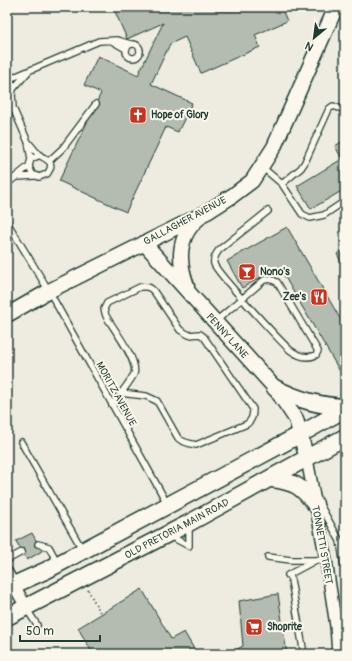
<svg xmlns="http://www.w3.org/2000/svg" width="352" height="661" font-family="Pangolin,sans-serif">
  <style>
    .building { fill: #b4bbb0; stroke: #1f3d34 }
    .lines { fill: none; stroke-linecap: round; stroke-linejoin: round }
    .service-casing { stroke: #1f3d34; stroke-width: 8 }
    .minor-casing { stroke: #1f3d34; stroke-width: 14 }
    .tertiary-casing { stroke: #1f3d34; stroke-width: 17 }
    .secondary-casing { stroke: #1f3d34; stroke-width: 19 }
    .path { stroke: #1f3d34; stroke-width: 2; stroke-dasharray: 1 3; stroke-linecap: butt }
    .service { stroke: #fbf7ec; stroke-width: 5.5 }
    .minor { stroke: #fbf7ec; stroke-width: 11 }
    .tertiary { stroke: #fbf7ec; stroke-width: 14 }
    .secondary { stroke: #fbf7ec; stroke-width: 16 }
    .labels { text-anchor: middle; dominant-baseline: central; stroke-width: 4; stroke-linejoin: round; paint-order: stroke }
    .poi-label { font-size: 10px; font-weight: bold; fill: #1f3d34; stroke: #fbf7ec; text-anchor: start }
    .street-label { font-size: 10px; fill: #1f3d34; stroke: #fbf7ec }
  </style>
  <rect width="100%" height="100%" fill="#eeece1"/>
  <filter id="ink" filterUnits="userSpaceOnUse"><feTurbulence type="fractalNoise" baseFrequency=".025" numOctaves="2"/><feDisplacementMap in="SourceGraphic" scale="8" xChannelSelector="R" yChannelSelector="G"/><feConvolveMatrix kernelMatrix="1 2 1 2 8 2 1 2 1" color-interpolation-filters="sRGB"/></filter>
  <g filter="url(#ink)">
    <path class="building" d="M113,7H281L287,21L255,35L260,47L201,73L185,37L170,44L151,84L192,103L178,132L166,127L126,212L59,181L101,93L84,85L98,56L138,75L163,23L127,39Z
      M345,140V189L311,209L297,186L342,159L335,146Z
      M287,227L345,327V380L279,267L242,288L227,261Z
      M345,250V270L337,254Z
      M32,533L42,551L27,560L16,541Z
      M142,589L171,639L184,632L197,654H93L78,628Z
      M278,594L287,654H228L243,646L239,601Z"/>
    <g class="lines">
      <defs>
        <path id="service" d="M112,41L126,49
          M126 51a7 7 0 1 1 14 0a7 7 0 1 1-14 0Z
          M7,80L99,41L117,40L130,44
          M7,80C15,85 15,93 7,98
          M13,89L28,72
          M12,93L13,108L28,142L31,159
          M7,103L13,108
          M28,142C32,146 35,151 39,155C47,160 56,162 47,174L39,177L32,174L29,166L31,159L40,155
          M49,161L63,148L96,104
          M262,167L282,184L302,214L310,218L324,215L345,201
          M17,177L35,176
          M7,184L29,166
          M282,184L301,168L305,162L329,109L333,106L345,110
          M7,222L49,291L168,505
          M216,321L264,280L270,279L277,282L318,351L316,355C307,359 298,356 290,350C280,341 217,273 214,264C213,258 216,254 219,250L268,211
          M112,405C119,395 129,384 134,374C139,361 113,328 106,316L104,309L107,303L140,287C147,286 151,287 155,293L180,330L189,335L200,334L204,337L253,409C253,416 252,420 247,424L196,445C189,443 183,443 178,438L157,401L146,396L120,393
          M21,442L82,549
          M318,501L340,541L345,573
          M170,536L189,546V525
          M38,544L49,547L57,562
          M268,557L291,560H326
          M7,560L22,552
          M290,574L304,654
          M288,575L316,560
          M26,608L37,625"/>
        <path id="minor" d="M307,459L326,560L336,626L338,654
          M7,573L26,607"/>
        <path id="tertiary" d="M144,243L275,388L296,419L307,459
          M187,286C178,262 177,236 199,218
          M7,315L49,291L207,212L232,196L252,181L274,147L336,7"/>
        <path id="secondary" d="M275,388C298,400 319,406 345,407
          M272,479C295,482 301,486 315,504
          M7,588L47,570L301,434L345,409
          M7,617L189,523L345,437"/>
      </defs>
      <use href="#service" class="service-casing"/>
      <use href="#minor" class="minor-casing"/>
      <use href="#tertiary" class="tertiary-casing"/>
      <use href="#secondary" class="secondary-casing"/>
      <path class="path" d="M88,590L101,614"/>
      <use href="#service" class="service"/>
      <use href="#minor" class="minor"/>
      <use href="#tertiary" class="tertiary"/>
      <use href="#secondary" class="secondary"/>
    </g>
  </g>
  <defs>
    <symbol id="church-square" viewBox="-11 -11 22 22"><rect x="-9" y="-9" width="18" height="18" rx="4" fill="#c8321e" stroke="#fbf7ec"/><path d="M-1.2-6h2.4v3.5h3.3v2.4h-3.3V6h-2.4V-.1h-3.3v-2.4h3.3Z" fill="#fff"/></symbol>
    <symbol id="bar-square" viewBox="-11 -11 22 22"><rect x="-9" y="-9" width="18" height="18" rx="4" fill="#c8321e" stroke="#fbf7ec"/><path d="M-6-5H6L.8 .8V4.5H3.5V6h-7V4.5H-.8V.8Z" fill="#fff"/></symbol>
    <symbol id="restaurant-square" viewBox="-11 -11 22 22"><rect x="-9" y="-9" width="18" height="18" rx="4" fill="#c8321e" stroke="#fbf7ec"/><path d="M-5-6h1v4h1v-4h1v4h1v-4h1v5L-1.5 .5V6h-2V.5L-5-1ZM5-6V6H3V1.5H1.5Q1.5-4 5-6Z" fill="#fff"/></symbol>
    <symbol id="supermarket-square" viewBox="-11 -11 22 22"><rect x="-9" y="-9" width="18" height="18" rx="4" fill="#c8321e" stroke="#fbf7ec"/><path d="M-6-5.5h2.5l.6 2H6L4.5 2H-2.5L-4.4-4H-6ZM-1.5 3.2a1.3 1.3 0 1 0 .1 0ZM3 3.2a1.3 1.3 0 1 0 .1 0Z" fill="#fff"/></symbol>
  </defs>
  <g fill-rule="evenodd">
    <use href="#church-square" x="128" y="105" width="20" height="20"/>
    <use href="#bar-square" x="237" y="262" width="20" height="20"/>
    <use href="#restaurant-square" x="309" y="287" width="20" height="20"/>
    <use href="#supermarket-square" x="244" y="617" width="20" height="20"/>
  </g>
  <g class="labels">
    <g class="poi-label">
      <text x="151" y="115">Hope of Glory</text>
      <text x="260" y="272">Nono's</text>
      <text x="306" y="297" text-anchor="end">Zee's</text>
      <text x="267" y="627">Shoprite</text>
    </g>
    <g class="street-label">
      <text transform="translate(185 221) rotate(-28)">GALLAGHER AVENUE</text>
      <text transform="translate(227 336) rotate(48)">PENNY LANE</text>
      <text transform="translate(116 394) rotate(61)">MORITZ AVENUE</text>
      <text transform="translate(177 529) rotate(-28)">OLD PRETORIA MAIN ROAD</text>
      <text transform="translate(322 545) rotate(80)">TONNETTI STREET</text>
    </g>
  </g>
  <rect width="352" height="661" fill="none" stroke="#fbf7ec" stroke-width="24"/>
  <rect x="12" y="12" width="328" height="637" fill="none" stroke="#1f3d34" stroke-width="1.5" filter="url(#ink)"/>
  <g transform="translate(314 38) rotate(209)" stroke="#fbf7ec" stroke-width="3" paint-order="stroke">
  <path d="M0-3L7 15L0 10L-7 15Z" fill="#1f3d34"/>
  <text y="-6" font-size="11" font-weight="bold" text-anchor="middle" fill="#1f3d34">N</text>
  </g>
  <path d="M20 635v6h80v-6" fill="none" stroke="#1f3d34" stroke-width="2"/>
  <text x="26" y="635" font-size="12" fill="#1f3d34" stroke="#fbf7ec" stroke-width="3" paint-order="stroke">50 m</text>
</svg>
